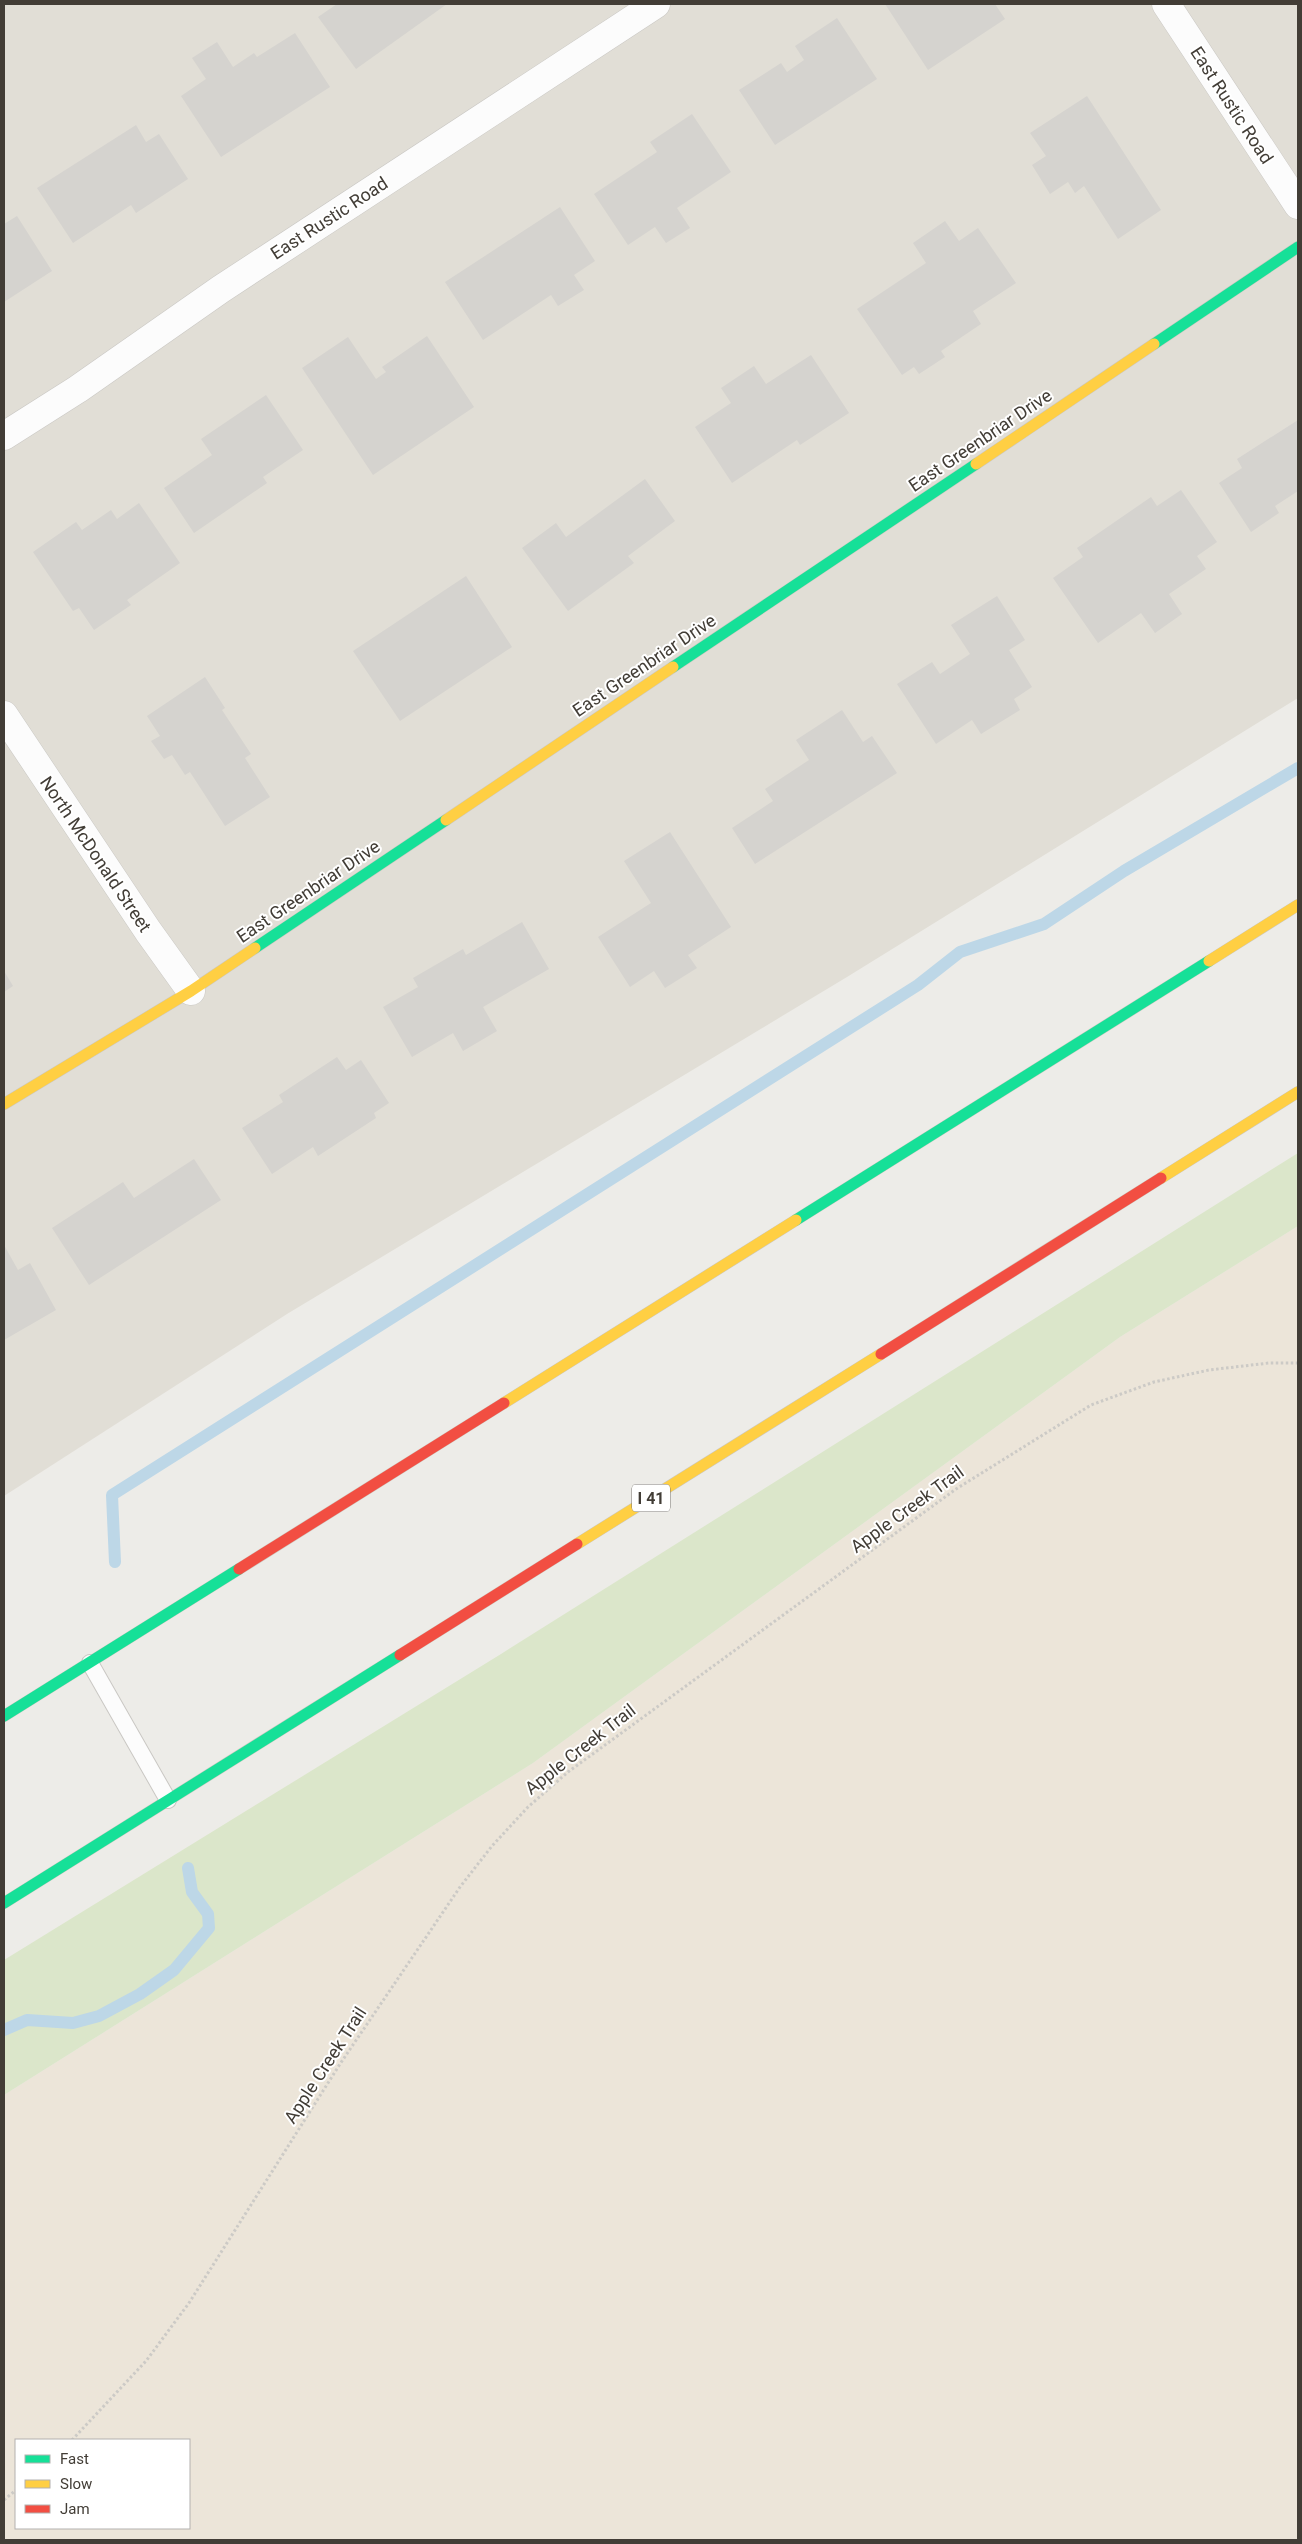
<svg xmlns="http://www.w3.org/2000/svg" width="1302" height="2544" font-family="Roboto,sans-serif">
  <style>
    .residential { fill: #e1ded6 }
    .commercial { fill: #ece5d9; fill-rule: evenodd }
    .green { fill: #dbe6ca }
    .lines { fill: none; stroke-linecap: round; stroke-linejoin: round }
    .stream { stroke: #bdd7e7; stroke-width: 12 }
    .building { fill: #d5d3cf }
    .lane-casing { stroke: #cac8c4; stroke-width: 18 }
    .street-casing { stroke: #cac8c4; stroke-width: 29 }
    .fast-casing { stroke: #ccc8bf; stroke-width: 12 }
    .slow-casing { stroke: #ccc8bf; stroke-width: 12 }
    .jam-casing { stroke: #ccc8bf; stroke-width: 12 }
    .path { stroke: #cccac6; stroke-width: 3; stroke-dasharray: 2.5 2.5; stroke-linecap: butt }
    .lane { stroke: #fcfcfc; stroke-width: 16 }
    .street { stroke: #fcfcfc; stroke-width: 28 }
    .fast { stroke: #16e098; stroke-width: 11 }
    .slow { stroke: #ffcf43; stroke-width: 11 }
    .jam { stroke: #f24e42; stroke-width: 11 }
    .labels { text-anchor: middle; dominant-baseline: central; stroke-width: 4; stroke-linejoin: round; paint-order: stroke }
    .shield { fill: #fff; stroke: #7b7772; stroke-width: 1 }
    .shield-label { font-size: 16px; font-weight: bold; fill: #423d36 }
    .street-label { font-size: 18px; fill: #423d36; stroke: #fff }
  </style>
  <rect width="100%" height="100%" fill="#edece8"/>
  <path class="residential" d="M4,4H1298V698L847,977L287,1314L4,1496Z"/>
  <path class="commercial" d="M1298,1226V2540H4V2095L533,1763L1120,1337ZM16,2440H189V2528H16Z"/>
  <path class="green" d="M1298,1153V1226L1120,1337L533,1763L4,2095V1960L501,1654Z"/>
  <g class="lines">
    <path class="stream" d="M115,1562L112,1495L918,985L960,952L1044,924L1124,871L1298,768
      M4,2030L27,2020L73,2023L99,2016L140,1994L174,1970L209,1928L208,1914L192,1892L188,1868"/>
  </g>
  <path class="building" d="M337,4H447L356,69L318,17Z
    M885,4H995L1005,19L928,70Z
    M837,18L877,79L775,145L739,90L781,63L787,72L804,60L795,46Z
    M295,33L330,87L221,157L181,96L206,79L192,58L217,42L233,67L254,53L257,57Z
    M1087,96L1161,210L1118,239L1084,186L1075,193L1068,182L1050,194L1032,165L1046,156L1030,133Z
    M692,114L731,172L677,208L690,228L666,243L655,227L628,245L594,194L657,152L650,142Z
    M136,125L146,142L159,134L188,179L136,213L131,205L73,243L37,188Z
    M560,207L595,261L574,275L584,290L558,306L551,295L483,340L445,282Z
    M17,216L52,271L4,302V224Z
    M945,221L959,241L978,228L1016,283L973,311L981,324L941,351L945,357L919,374L914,367L902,375L857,309L926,263L913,243Z
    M427,336L474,407L373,475L302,368L348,337L376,379L386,372L382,367Z
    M811,355L849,413L800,445L797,440L732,483L695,427L731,403L721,388L754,366L766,384Z
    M266,395L303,450L263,477L267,483L194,533L164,488L212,455L201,439Z
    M1298,420V491L1275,506L1279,513L1251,532L1219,483L1242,468L1237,459Z
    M645,479L675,521L628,556L634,563L568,611L522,548L556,523L566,537Z
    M1181,490L1217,542L1197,556L1206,569L1169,594L1182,614L1155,633L1141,613L1098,643L1053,578L1083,557L1077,548L1151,497L1157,506Z
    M139,503L180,563L127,600L131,605L94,630L79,608L73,611L33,552L76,522L82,530L111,510L117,519Z
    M466,576L512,647L400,721L353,651Z
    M997,596L1025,640L1009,650L1032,687L1014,699L1020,710L981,734L972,720L936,744L897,684L932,662L940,674L970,654L951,625Z
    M205,677L225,708L222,710L251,754L245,758L270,797L225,826L190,772L185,775L172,755L164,759L151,741L160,736L147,716Z
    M842,710L863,742L872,736L897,773L755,864L732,828L773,801L765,789L809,760L796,740Z
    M670,832L731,927L688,955L697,968L665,988L654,971L630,987L598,937L651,903L624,861Z
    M522,922L549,969L483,1007L497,1031L463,1051L453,1033L412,1057L383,1007L418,987L413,978L463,949L466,955Z
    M4,971L13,986L4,992Z
    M337,1057L346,1070L361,1060L389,1103L374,1113L376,1118L318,1156L313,1147L272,1174L242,1128L283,1102L279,1095Z
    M194,1159L221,1200L89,1285L52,1228L123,1182L134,1198Z
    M4,1245L18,1270L30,1263L56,1310L4,1340Z"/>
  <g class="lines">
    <defs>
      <path id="lane" d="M90,1663L168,1800"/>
      <path id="street" d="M1166,4L1298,205
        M4,436L78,389L221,289L656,4
        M4,715L148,931L191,991"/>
      <path id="fast" d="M1154,344L1298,247
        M673,667L976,464
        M255,948L446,820
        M796,1220L1209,961
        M4,1716L239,1569
        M4,1903L400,1655"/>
      <path id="slow" d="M976,464L1154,344
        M446,820L673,667
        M1209,961L1298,905
        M4,1104L191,991L255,948
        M1161,1178L1298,1092
        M504,1403L796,1220
        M577,1544L881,1354"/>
      <path id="jam" d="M881,1354L1161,1178
        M239,1569L504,1403
        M400,1655L577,1544"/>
    </defs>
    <use href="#lane" class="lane-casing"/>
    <use href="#street" class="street-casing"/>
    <use href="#fast" class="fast-casing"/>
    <use href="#slow" class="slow-casing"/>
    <use href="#jam" class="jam-casing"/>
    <path class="path" d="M72,2440L146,2361L189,2303L340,2064L460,1887L492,1846L528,1807L568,1772L956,1489L1091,1405L1154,1382L1209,1370L1269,1363H1298
      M4,2500L16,2490"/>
    <use href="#lane" class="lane"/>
    <use href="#street" class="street"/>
    <use href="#fast" class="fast"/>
    <use href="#slow" class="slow"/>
    <use href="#jam" class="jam"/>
  </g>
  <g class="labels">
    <rect class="shield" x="632" y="1484.5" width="38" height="27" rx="4"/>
    <g class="shield-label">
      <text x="651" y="1498">I 41</text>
    </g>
    <g class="street-label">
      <text transform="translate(1232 105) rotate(57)">East Rustic Road</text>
      <text transform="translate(329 218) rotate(-33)">East Rustic Road</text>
      <text transform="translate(980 440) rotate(-34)">East Greenbriar Drive</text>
      <text transform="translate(644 665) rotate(-34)">East Greenbriar Drive</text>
      <text transform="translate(96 854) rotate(56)">North McDonald Street</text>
      <text transform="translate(308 891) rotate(-34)">East Greenbriar Drive</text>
      <text transform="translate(907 1509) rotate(-36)">Apple Creek Trail</text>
      <text transform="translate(580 1749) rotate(-38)">Apple Creek Trail</text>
      <text transform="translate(325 2065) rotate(-57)">Apple Creek Trail</text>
    </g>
  </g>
  <rect width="1302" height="2544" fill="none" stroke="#423d36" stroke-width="10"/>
  <rect x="15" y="2439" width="175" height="90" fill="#ffffff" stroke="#b3b1af"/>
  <rect x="25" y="2455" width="25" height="8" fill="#16e098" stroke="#b3b1af"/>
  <text x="60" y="2464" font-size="15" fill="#423d36">Fast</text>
  <rect x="25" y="2480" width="25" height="8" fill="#ffcf43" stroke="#b3b1af"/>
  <text x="60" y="2489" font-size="15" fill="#423d36">Slow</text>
  <rect x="25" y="2505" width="25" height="8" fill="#f24e42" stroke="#b3b1af"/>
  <text x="60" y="2514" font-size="15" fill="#423d36">Jam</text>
</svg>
